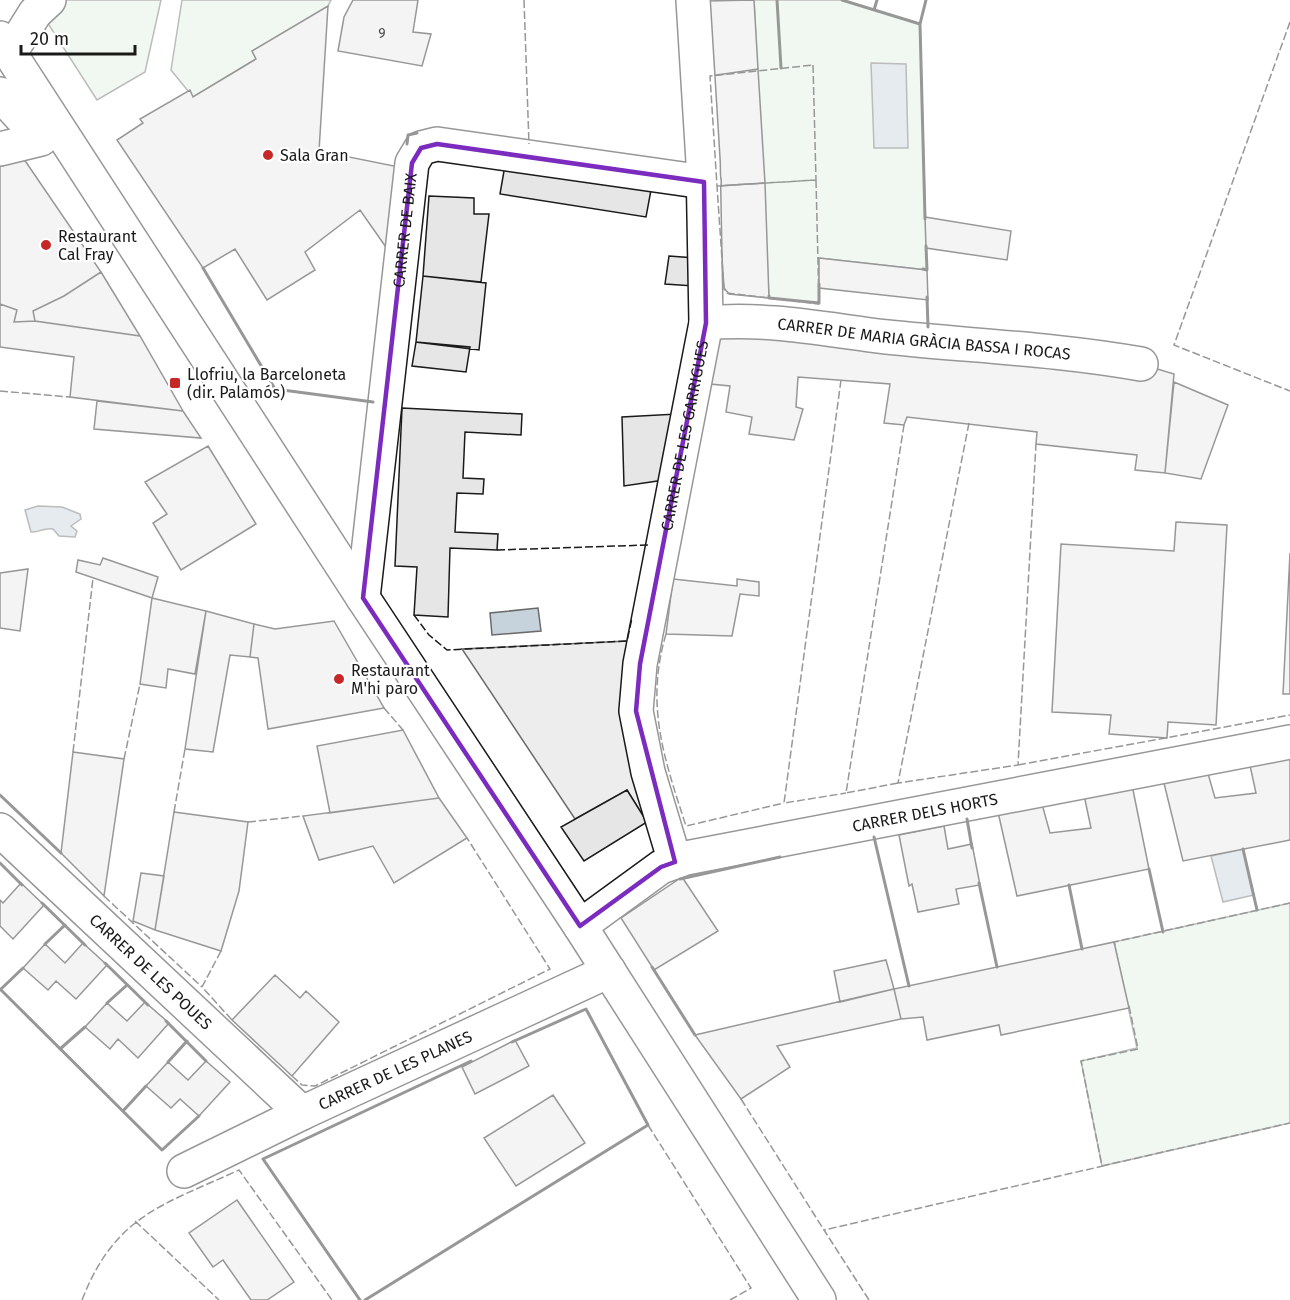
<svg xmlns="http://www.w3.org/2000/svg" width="1290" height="1300" font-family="'Fira Sans',sans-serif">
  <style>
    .green { fill: #e0efe3; stroke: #6a6a6a; stroke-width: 1.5 }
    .parking { fill: #ededed; stroke: #6a6a6a; stroke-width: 1.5 }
    .water { fill: #c6d2dc; stroke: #6a6a6a; stroke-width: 1.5 }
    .building { fill: #e6e6e6; stroke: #1a1a1a; stroke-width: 1.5 }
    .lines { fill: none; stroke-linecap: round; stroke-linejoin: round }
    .street-casing { stroke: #1a1a1a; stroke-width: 36 }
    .primary-casing { stroke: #1a1a1a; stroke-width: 36 }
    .street { stroke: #fff; stroke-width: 33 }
    .primary { stroke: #fff; stroke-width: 33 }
    .fence { stroke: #1a1a1a; stroke-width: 1.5; stroke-dasharray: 8 3; stroke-linecap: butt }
    .wall { stroke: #1a1a1a; stroke-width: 3 }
    .marked { fill: none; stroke: #7b2cbf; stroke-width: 4.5; stroke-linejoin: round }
    .poi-dot { fill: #c62828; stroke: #fff; stroke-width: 2 }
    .labels { text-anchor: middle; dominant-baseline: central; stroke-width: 4.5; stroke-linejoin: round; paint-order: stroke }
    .number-label { font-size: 14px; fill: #4d4d4d }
    .poi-label { font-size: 16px; fill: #1a1a1a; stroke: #fff; text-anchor: start }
    .street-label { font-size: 16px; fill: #1a1a1a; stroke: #fff }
  </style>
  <rect width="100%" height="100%" fill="#fff"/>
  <path class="green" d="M65,0H161L145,72L97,100L47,22Z
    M182,0H331L328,6L252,51L256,59L193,97L171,70Z
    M754,0H842L920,24L927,270L819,258V303L769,298Z
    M1290,903V1123L1102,1166L1081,1061L1137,1048L1114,942Z"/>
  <path class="parking" d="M627,641L626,671L645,819L627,790L575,819L462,649Z"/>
  <path class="water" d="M871,63L906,64L908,148H874Z
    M38,506L62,507L80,514L81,519L71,526L77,531L75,537L59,536L53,529C44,527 39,533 31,532L25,510Z
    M538,608L541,631L492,635L490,613Z
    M1243,849L1254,895L1223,902L1211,856Z"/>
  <path class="building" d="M353,0H418L413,32L431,34L422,66L338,51L344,17Z
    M754,0L758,69L710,76L706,1Z
    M328,6L319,151L404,168L388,250L360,210L305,252L315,270L267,300L235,249L203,268L117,140L143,123L140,119L190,90L193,97L256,59L252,51Z
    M758,69L765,183L717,186L710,76Z
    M15,146L101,272L64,296L33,311L35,321L14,322L17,310L0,304V149Z
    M505,165L651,190L646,217L500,194Z
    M765,183L769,298L729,294L724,288L717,186Z
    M429,196L474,198V214H489L481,282L423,276Z
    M925,217L1011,231L1007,260L926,248Z
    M669,256L695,258L694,286L665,284Z
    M819,258L927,270L928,300L819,288Z
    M101,272L140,336L35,321L33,311L64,296Z
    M423,276L486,283L479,350L416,342Z
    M0,304L17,310L14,322L35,321L140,336L183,411L70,397L74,357L0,347Z
    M721,329L1141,364L1174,374L1165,473L1135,470L1137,455L1036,444L1037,432L907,417L904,425L884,423L890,384L798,377L796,407L803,409L794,440L749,434L752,417L726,412L730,386L710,384Z
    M416,342L470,347L466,372L412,366Z
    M1174,382L1228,405L1201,479L1165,473Z
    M97,401L183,411L201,438L94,429Z
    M402,408L522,414L521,435L465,432L463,478L484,479L483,494L457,493L455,532L498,534L497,550L450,548L448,617L414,615L417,567L395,566Z
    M677,414L664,480L624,486L622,417Z
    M208,446L256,524L181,570L153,523L167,514L145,482Z
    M1176,522L1227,525L1216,725L1168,722L1167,738L1109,734L1111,715L1052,712L1061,544L1174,551Z
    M1290,553V694H1283Z
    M103,558L158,577L152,598L76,572L78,560L100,565Z
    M28,569L20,631L0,628V573Z
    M673,579L737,586V579L759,582V596L740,594L732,636L666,634Z
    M152,598L206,611L195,674L168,669L166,688L140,684Z
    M206,611L254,624L250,657L230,655L213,752L185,749Z
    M334,621L384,708L268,729L258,658L250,657L254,624L275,629Z
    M403,730L439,798L330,813L317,746Z
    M73,752L124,759L104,896L61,853Z
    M1290,753V840L1183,861L1163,779L1207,770L1215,798L1256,793L1249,761Z
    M1132,785L1149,869L1017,896L998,812L1042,804L1050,833L1091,828L1084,795Z
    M627,790L647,822L584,861L561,827Z
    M439,798L467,838L394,883L373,846L319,860L303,816Z
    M174,812L248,822L239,891L221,951L155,930Z
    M944,826L948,849L972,844L980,885L956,889L959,904L918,912L912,884L909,886L899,835Z
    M141,873L164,876L155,930L133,921Z
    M682,877L718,931L654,970L621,918Z
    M21,883L44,905L13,939L0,926V900L3,903Z
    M1114,942L1129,1008L1001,1035L999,1025L927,1040L923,1017L901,1019L894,989Z
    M83,943L107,965L76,999L56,981L48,990L23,968L45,944L65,963Z
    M886,960L894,989L840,1002L834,971Z
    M275,975L300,998L306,991L339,1022L292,1076L232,1020Z
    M894,989L901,1019L777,1046L790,1067L741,1099L695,1035Z
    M145,1002L169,1023L138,1058L118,1039L110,1049L85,1027L107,1003L127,1021Z
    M515,1040L529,1066L475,1094L462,1067Z
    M206,1061L230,1082L199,1116L180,1099L171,1108L146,1086L168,1062L188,1080Z
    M553,1095L585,1143L516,1186L484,1138Z
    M237,1200L294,1282L267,1300H251L223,1260L213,1267L189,1233Z"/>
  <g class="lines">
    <defs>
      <g id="street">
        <path d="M10,53L35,13L49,0"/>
        <path d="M0,94L41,139L0,149"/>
        <path id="s1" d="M706,323C766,317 827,330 887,337C972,346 1057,349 1141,364"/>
        <path id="s2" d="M363,598L412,163L421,148L437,144L704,182"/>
        <path id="s3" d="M0,830L302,1113"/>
        <path id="s4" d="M675,862L648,772L636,711L640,664L706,323L703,162L693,0"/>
        <path id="s5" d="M580,926L661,867L686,858L1290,742"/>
        <path id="s6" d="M184,1171L302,1113L609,971"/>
      </g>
      <path id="primary" d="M0,38L363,598L580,926L819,1300"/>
    </defs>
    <use href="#street" class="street-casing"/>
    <use href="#primary" class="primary-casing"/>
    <use href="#street" class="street"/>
    <use href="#primary" class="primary"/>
    <path class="fence" d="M524,0L529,144
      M1290,22L1174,345L1290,391
      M813,65L816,180L717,186L710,76Z
      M816,180L819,304L727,293L724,289L717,186Z
      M841,380L784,803L846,793
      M0,391L70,397
      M969,423L898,783L1018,765L1036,444
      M497,550L648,545
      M414,615L429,635L447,650L627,641L632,618
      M666,634C645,705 664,758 686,826L784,803
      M384,708L403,730
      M73,752L93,578
      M124,759L140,684
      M1018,765L1290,715
      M898,783L846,793L904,425
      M174,812L185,749
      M248,822L303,816
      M104,896L202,987
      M1115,945L1114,942L1290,903
      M221,951L202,987L232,1020
      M1129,1006L1138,1049L1081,1061L1102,1166L1290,1123
      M292,1076L302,1085L315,1086L550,969L467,838
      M741,1099L824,1230
      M648,1125L751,1288L730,1300
      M135,1221L219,1300
      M82,1300C115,1215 163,1205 239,1170L332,1300
      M869,1300L824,1230L1103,1166"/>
    <path class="wall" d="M777,0L781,68
      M842,0L920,24L925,219
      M874,10L877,0
      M920,24L926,0
      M407,144L408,135L417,133
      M203,268L275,389L373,402
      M923,269L927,270L926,246
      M769,296V298L819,303V284
      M927,297L928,327
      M0,795L61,853
      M967,819L972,848
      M874,837L909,986
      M1243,849L1257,910
      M0,863L22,885
      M1149,869L1163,932
      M680,879L780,857
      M979,883L997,967
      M1069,885L1082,949
      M42,903L85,945
      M45,944L65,925
      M105,963L148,1005
      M652,967L695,1035
      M0,989L162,1150L199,1116
      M0,990L23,968
      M107,1003L127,985
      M166,1021L206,1061
      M60,1049L85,1027
      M168,1062L187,1041
      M123,1111L146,1086
      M360,1300L263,1159L471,1061
      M365,1300L648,1125L586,1009L512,1042"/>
  </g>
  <path d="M0 0H1290V1300H0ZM437,144L704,182L706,323L640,664L636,711L675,862L661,867L580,926L363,598L412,163L421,148Z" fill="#fff" fill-opacity=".55" fill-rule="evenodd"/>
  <path class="marked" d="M437,144L704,182L706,323L640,664L636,711L675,862L661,867L580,926L363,598L412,163L421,148Z"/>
  <g class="poi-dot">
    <circle cx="268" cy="155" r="6"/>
    <circle cx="46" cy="245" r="6"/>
    <rect x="169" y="377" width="12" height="12" rx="3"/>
    <circle cx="339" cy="679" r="6"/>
  </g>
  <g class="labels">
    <g class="number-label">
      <text x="382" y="33">9</text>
    </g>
    <g class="poi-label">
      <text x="280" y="155">Sala Gran</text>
      <text x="58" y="236">Restaurant<tspan x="58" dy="18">Cal Fray</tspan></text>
      <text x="187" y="374">Llofriu, la Barceloneta<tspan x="187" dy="18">(dir. Palamós)</tspan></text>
      <text x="351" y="670">Restaurant<tspan x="351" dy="18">M'hi paro</tspan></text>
    </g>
    <g class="street-label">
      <text stroke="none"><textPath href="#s2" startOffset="370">CARRER DE BAIX</textPath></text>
      <text stroke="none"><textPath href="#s1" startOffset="219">CARRER DE MARIA GRÀCIA BASSA I ROCAS</textPath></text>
      <text stroke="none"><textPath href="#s4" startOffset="436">CARRER DE LES GARRIGUES</textPath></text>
      <text stroke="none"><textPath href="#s5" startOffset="370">CARRER DELS HORTS</textPath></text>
      <text stroke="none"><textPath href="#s3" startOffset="207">CARRER DE LES POUES</textPath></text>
      <text stroke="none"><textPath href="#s6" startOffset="234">CARRER DE LES PLANES</textPath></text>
    </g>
  </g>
  <path d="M21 45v9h114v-9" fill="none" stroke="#1a1a1a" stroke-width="3"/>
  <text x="30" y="45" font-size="18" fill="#1a1a1a" stroke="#ffffff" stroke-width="4.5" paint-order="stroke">20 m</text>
</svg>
